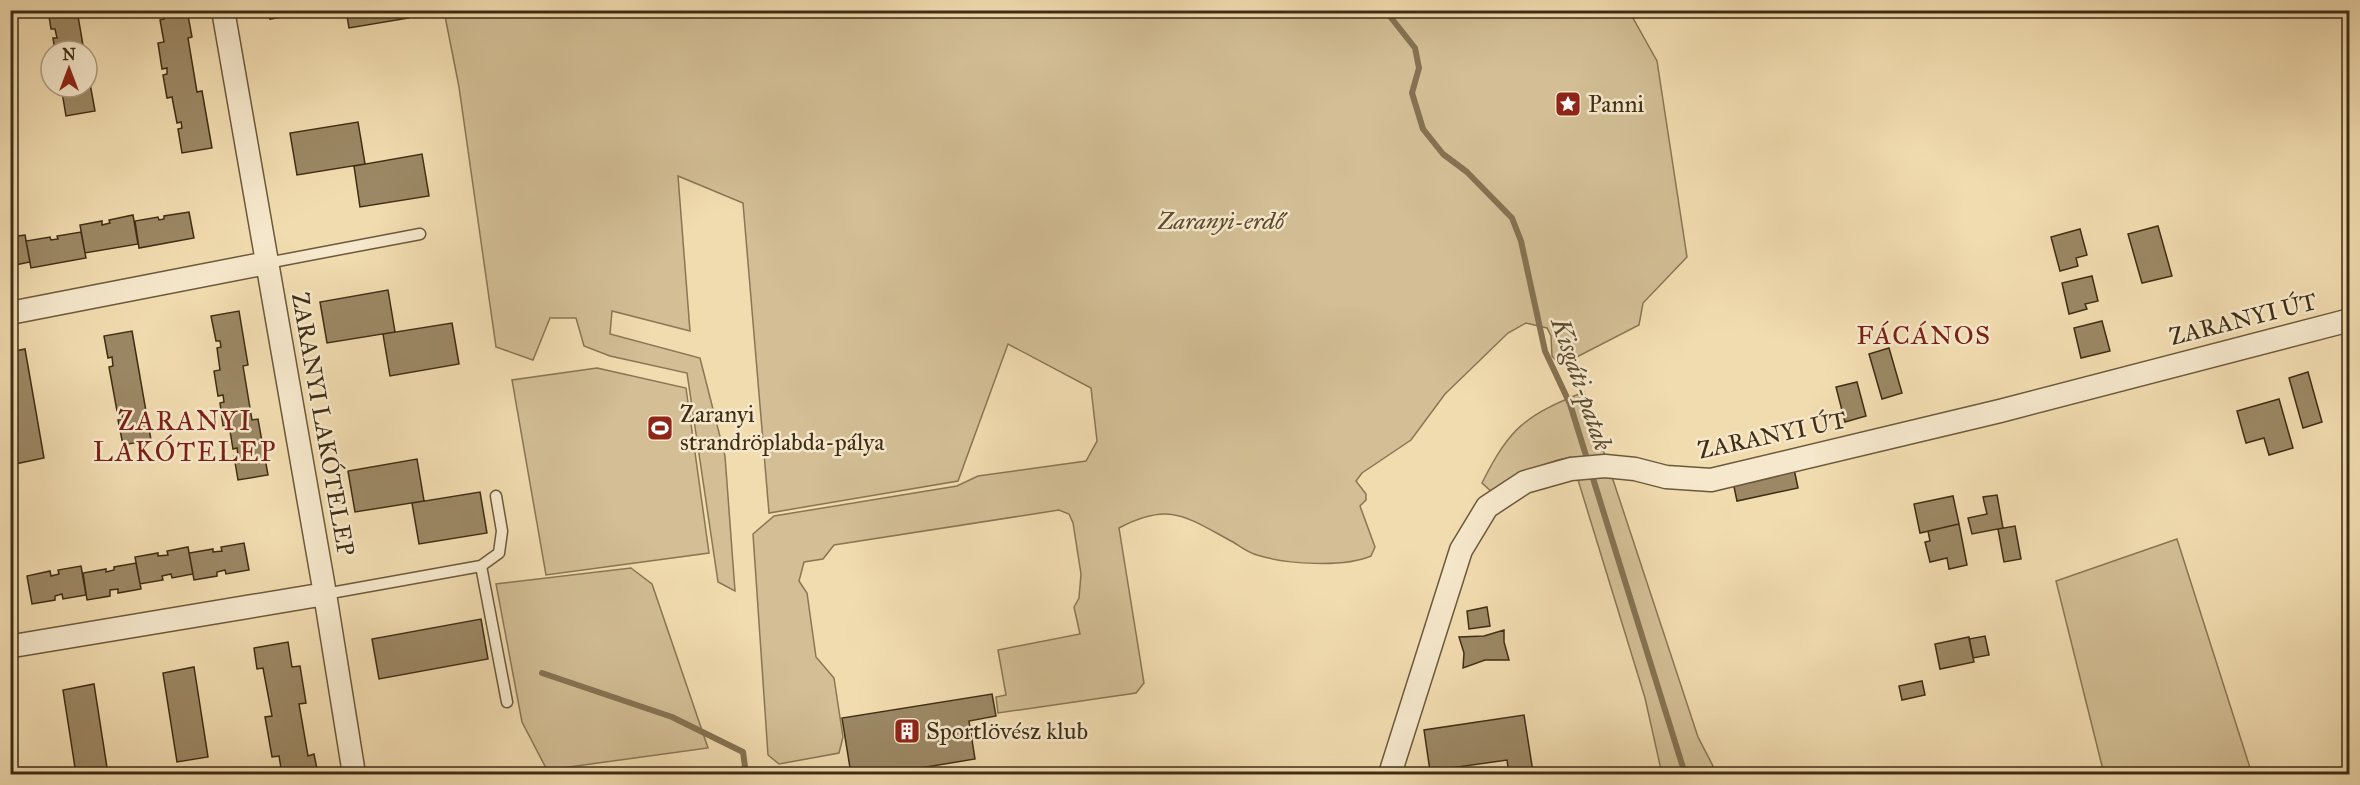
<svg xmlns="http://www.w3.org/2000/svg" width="2360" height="785" font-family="'IM FELL Great Primer',serif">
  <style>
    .green { fill: #d3be95; stroke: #897654; stroke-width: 1.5 }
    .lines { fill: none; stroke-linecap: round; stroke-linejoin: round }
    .stream { stroke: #857252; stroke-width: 6 }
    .building { fill: #9c8865; stroke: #3f2d14; stroke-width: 1.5 }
    .lane-casing { stroke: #6c593b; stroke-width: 13 }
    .street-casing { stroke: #6c593b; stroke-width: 25 }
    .lane { stroke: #f6e8cc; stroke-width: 10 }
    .street { stroke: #f6e8cc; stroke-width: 22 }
    .labels { text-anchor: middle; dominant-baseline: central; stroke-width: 5; stroke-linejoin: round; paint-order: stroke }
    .poi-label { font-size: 24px; fill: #3f2d14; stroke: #f6e8cc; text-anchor: start }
    .park-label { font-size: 24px; font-style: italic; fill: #5d4a2e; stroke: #f6e8cc }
    .street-label { font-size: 24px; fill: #3f2d14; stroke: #f6e8cc }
    .neighbourhood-label { font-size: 26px; letter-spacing: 1.5px; fill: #7a1f14; stroke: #f6e8cc }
    .water-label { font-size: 26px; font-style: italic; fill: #5c4a2e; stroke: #f6e8cc }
    .quarter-label { font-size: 27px; letter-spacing: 1.5px; fill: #7a1f14; stroke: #f6e8cc }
  </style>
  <rect width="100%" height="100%" fill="#f1dcb0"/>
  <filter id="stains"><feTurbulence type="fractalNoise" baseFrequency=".00333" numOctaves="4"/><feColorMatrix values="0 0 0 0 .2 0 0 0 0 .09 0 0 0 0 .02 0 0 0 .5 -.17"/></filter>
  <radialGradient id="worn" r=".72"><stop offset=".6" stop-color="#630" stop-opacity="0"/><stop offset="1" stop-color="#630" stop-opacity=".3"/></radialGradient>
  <path class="green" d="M444,11H1629L1657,61L1687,257L1643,303L1639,325L1567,362L1558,363L1552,356L1551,336L1547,328L1526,323L1508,333L1445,394L1411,440L1362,473L1356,481L1366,494V500L1360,506L1375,547L1371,556C1343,568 1286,564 1257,555C1249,553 1241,547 1233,542C1186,517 1170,501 1119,528L1144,683L1136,693L998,713L996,697L1006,695L998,650L1080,634L1074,607L1079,598L1081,574L1073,523L1069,514L1059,510L834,545L823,559L804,562L799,581L807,593L816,657L834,678L843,737L839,753L779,764L768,755L753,534L774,516L957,486L978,476L1086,461L1097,441L1091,388L1008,344L958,481L769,513L743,203L678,176L690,331L612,311L610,334L700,358L725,456L735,591L718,582L687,373L610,356L584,346L576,318H550L533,360L496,347L459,87Z
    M597,368L686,388L709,553L546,575L512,380Z
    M1584,392L1698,737L1713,766L1711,774H1662L1645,698L1571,457C1540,463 1518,476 1493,493L1482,483C1510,427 1526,415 1584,392Z
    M2177,539L2252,774H2104L2056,581Z
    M631,568L652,584L708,748L547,770L522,722L496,584Z"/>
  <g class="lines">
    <path class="stream" d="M1385,10L1415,48L1419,68L1412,93L1423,129L1443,154L1467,172L1512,218L1521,241L1545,351L1570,404L1588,462
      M1591,472L1685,774
      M542,673L672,717L743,752L746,774"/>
  </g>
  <path class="building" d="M48,10H77L84,51H55L53,38H57L55,29H51Z
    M158,10H187L192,37L188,38L197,92L202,91L212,148L182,153L178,129L182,128L181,122L177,123L172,97L167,98L163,75L167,74V68L162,69L158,43L164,42L160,20L164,19L163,12Z
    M269,10H319L270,19Z
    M346,10H408L409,18L349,28Z
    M87,67L95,111L66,116L62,92L66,91L65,87H87Z
    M358,122L365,164L297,175L290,133Z
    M422,154L429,196L360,207L354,166Z
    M189,212L194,238L139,248L135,221L158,217L159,220L164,219V216Z
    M133,215L138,244L85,253L80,225L102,221V225L110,223L109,220Z
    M2158,226L2172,276L2142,283L2128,234Z
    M2080,229L2087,255L2076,258L2078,266L2060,271L2051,237Z
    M81,232L86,258L31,268L26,241L50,237L51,240L58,239L57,236Z
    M25,235L30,262L10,266V237Z
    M2092,276L2098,301L2085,304L2087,309L2069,314L2062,283Z
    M388,290L395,332L327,343L320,302Z
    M239,311L248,365L243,366L252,420L258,419L268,475L238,480L234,456L238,455L237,448L233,449L229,425L223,426L220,403L224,402L223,395L218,396L214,371L220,370L217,348L221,347L220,341H216L211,316Z
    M2102,321L2110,351L2081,358L2074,328Z
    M452,323L459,364L390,376L383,334Z
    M132,331L151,440L123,445L118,420H123L121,411H117L109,367L113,366L112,357L108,358L104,336Z
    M1889,348L1902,393L1882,399L1869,354Z
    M25,349L44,458L15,464L11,439L15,438L14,430H10V352Z
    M2308,372L2322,422L2303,428L2289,378Z
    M1857,382L1866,416L1845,422L1836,387Z
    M2279,399L2293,448L2269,455L2264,438L2246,443L2237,411Z
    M417,459L424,501L355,512L348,471Z
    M1794,469L1798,488L1737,501L1733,482Z
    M480,492L487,533L419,544L412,503Z
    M1997,495L2003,528L1972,534L1968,518L1987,514L1983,497Z
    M1953,496L1959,524L1920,533L1914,504Z
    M1959,524L1967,565L1949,569L1947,558L1930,562L1925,542L1930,541L1928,531Z
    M2015,526L2021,559L2004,562L1998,529Z
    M244,543L249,570L226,574L225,570L217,572V576L194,580L189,553L213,549V552L222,551L221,547Z
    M188,547L193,574L172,578L171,574L162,576L163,580L140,584L135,557L158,553V556L168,555L167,551Z
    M136,563L141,589L118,593V589L110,590V596L87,600L83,573L106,569V572L114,570V567Z
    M81,566L86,595L63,599L62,594L55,596V600L32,604L27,576L50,571L51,576L59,574L58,570Z
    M1487,607L1490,626L1469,629L1467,611Z
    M481,619L488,659L379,679L372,639Z
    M1504,630V642L1509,660H1485L1463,668L1464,653L1459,637L1484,636Z
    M1985,636L1989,655L1973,658L1969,639Z
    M1969,637L1974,662L1940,669L1935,644Z
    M288,642L292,667L300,666L306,703L299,704L308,756L314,754L318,774H282L279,756L272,757L265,717L272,716L263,668L257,669L254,648Z
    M194,667L208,757L177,762L163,673Z
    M1922,681L1925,695L1902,700L1899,686Z
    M94,684L108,774H76L63,690Z
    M992,694L996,716L969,721L975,759L884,774H851L842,718Z
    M1524,715L1533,772L1509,774L1507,760L1430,771L1424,730Z
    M1945,771L1946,774H1922Z"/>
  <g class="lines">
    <defs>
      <path id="lane" d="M267,263L420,234
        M481,566L507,702
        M325,594L481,566L499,553L502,531L496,496
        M10,630L13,646"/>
      <path id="street" d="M223,10L325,594L354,774
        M10,313L267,263
        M13,646L325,594
        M1390,774L1461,550L1487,507L1525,482L1571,469L1605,466L1635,469L1666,477L1711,480L2000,411L2350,320"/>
    </defs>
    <use href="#lane" class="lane-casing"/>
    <use href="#street" class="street-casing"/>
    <use href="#lane" class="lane"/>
    <use href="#street" class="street"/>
  </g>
  <defs>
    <symbol id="sight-square" viewBox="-11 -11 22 22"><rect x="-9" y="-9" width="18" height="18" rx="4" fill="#8f2418" stroke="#f6e8cc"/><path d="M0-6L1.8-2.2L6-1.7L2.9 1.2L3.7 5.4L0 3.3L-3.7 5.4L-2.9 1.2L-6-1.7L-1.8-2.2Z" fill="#fff"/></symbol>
    <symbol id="stadium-square" viewBox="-11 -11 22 22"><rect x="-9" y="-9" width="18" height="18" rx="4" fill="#8f2418" stroke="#f6e8cc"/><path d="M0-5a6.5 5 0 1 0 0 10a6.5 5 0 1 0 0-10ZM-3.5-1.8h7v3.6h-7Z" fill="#fff"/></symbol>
    <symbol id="building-square" viewBox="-11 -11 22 22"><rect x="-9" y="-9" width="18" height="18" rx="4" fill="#8f2418" stroke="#f6e8cc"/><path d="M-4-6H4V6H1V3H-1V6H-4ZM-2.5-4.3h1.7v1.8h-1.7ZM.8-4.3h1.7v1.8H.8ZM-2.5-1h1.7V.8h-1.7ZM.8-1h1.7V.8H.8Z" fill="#fff"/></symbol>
  </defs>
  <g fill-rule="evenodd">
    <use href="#sight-square" x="1553" y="89" width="30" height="30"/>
    <use href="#stadium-square" x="645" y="413" width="30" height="30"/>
    <use href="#building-square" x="892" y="716" width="30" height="30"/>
  </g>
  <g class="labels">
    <g class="poi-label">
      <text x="1588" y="104">Panni</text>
      <text x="680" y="414">Zaranyi<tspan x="680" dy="28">strandröplabda-pálya</tspan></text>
      <text x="926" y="731">Sportlövész klub</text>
    </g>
    <g class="park-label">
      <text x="1221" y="221">Zaranyi-erdő</text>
    </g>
    <g class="street-label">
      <text transform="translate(2243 319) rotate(-14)">ZARANYI ÚT</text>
      <text transform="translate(323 424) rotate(80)">ZARANYI LAKÓTELEP</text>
      <text transform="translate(1772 435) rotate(-12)">ZARANYI ÚT</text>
    </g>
    <g class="neighbourhood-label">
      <text x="1924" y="335">FÁCÁNOS</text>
    </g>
    <g class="water-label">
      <text transform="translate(1582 384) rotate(71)">Kisgáti-patak</text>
    </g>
    <g class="quarter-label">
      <text x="185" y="420">ZARANYI<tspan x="185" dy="31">LAKÓTELEP</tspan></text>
    </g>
  </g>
  <rect width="2360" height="785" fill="none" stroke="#f1dcb0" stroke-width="36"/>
  <rect x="12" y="12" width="2336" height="761" fill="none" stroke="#3f2d14" stroke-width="3"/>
  <rect x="18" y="18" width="2324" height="749" fill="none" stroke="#3f2d14" stroke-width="1.5"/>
  <g transform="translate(69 69)"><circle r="28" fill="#f6e8cc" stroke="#ad9d82" stroke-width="1.5"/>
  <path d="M0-4.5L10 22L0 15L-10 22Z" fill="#8f2418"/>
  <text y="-9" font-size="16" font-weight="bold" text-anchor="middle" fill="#3f2d14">N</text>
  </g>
  <rect width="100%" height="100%" filter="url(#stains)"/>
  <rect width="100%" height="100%" fill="url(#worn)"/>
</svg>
